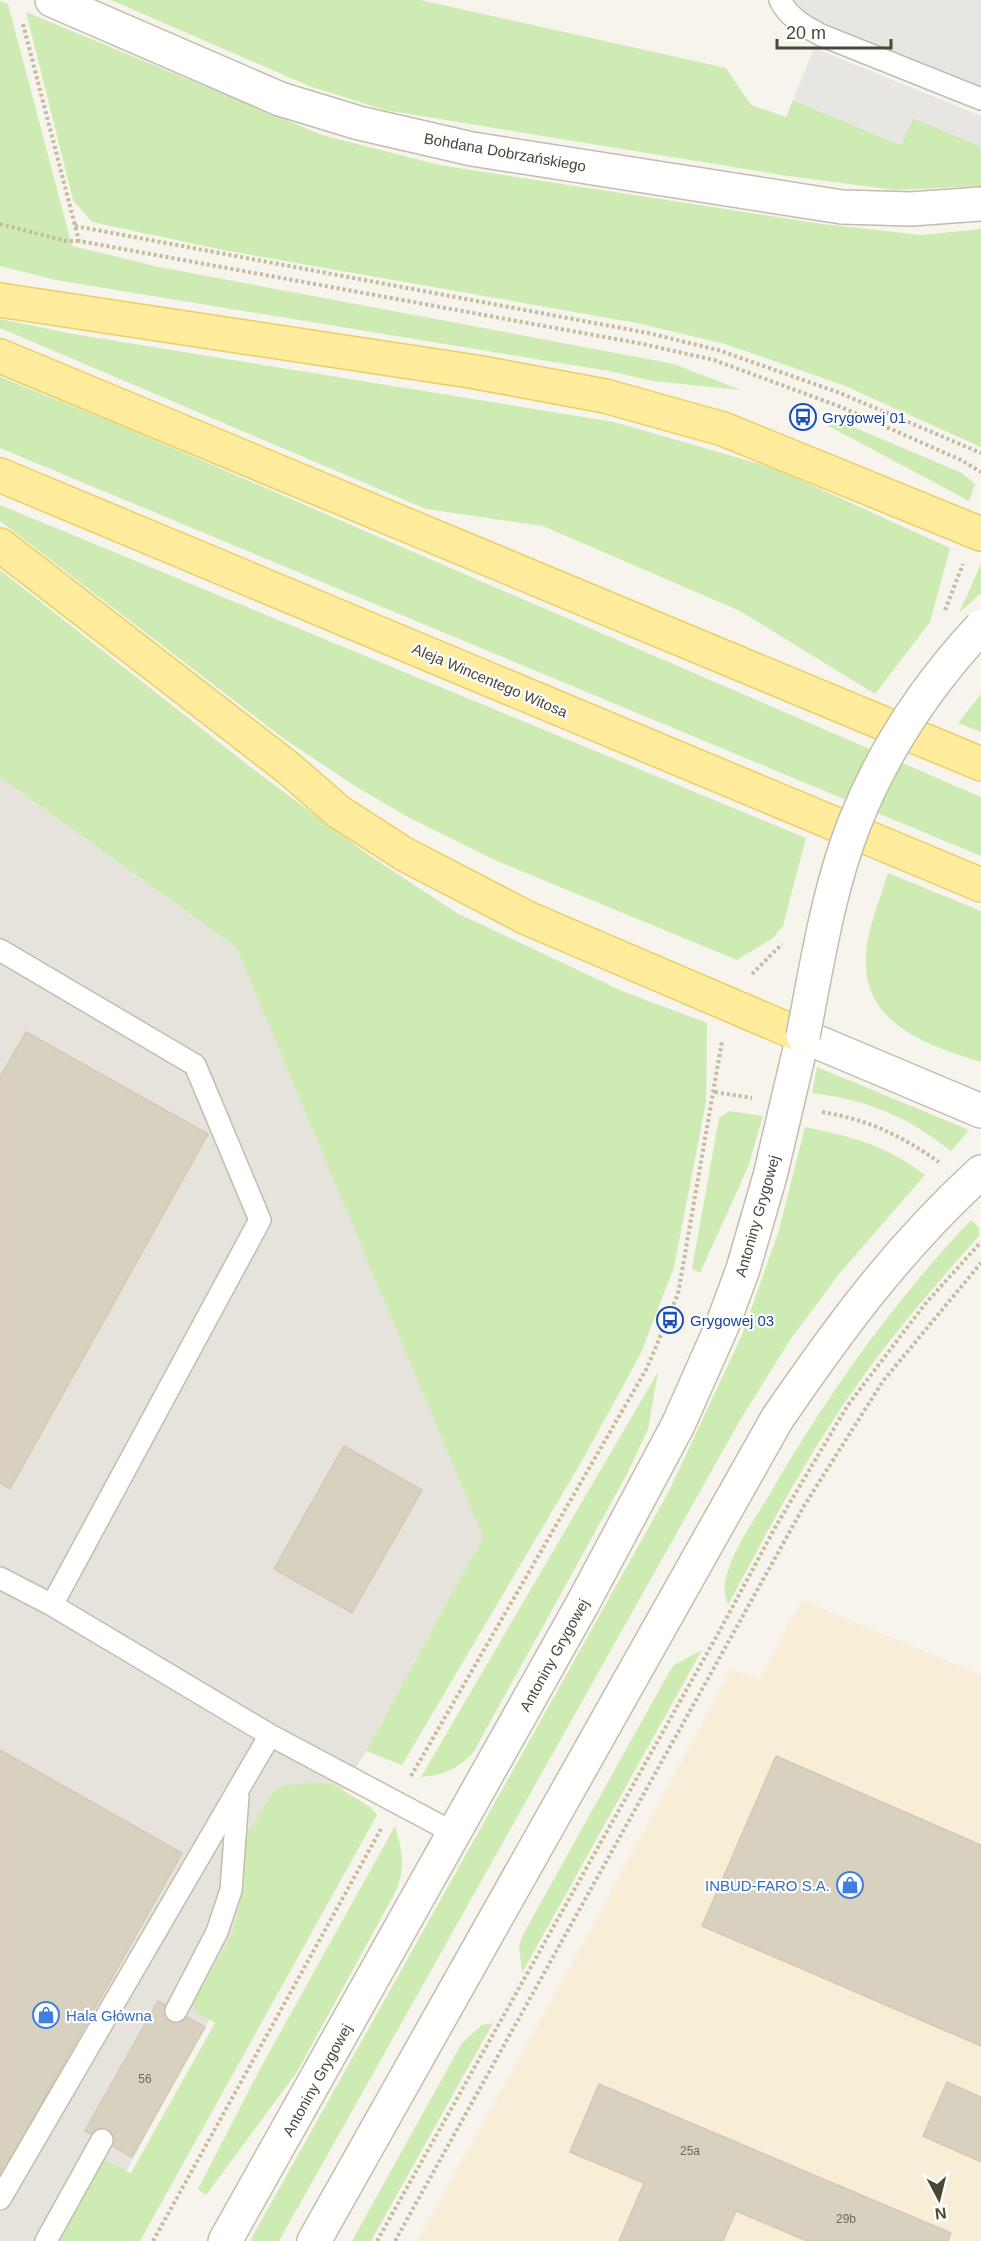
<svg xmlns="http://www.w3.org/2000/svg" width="981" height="2241" font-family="Arial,sans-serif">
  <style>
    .commercial { fill: #f8edd7 }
    .industrial { fill: #e6e3dd }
    .green { fill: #cdebb3 }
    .parking { fill: #e8e6e3 }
    .building { fill: #d9d1c0; stroke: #d4cab3; stroke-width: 1.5 }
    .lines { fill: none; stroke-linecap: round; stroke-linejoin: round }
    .service-casing { stroke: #c3bdad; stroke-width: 24 }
    .minor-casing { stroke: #c3bdad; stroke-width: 36 }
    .tertiary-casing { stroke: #c3bdad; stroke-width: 36 }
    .primary-casing { stroke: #e9cf66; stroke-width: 36 }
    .path { stroke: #c5bb9e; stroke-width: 4; stroke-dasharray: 3 3; stroke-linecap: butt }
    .service { stroke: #fff; stroke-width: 21 }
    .minor { stroke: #fff; stroke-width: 33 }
    .tertiary { stroke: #fff; stroke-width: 33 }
    .primary { stroke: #ffec9c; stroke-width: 33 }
    .tertiary-bridge-casing { stroke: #c3bdad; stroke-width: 36; stroke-linecap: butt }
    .tertiary-bridge { stroke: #fff; stroke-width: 33 }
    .labels { text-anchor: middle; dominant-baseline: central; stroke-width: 4.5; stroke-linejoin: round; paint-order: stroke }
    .number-label { font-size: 12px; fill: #6e695a }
    .street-label { font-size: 15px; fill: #4b4638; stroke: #fff }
    .transit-label { font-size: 15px; fill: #164399; stroke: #fff; text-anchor: start }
    .shop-label { font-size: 15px; fill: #366cbe; stroke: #fff; text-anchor: end }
  </style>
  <rect width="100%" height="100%" fill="#f6f4ec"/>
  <path class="commercial" d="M802,1600L981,1675V2241H417L592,1927L731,1669L759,1680Z"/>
  <path class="industrial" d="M0,777L236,947L483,1537L366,1751L205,2027L88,2241H0Z"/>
  <path class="green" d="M111,0H420L726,68L751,105L786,117L793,100L901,145L913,118L981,146V186L895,190L788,176L385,110L309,86Z
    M0,1L8,4L72,246L159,267L674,364L741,390L653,381L609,371L56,280L0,266Z
    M26,12L322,135L439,165L822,224L921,235L981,229V447L843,385L725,344L637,323L223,250L92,222L73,200Z
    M0,319L73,334L614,422L774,468L950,548L930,622L875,694L740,611L543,526L426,509L0,328Z
    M0,377L131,430L981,797V856L0,448Z
    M825,415L962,473L975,484L969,501L823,423Z
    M0,505L806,838L783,926L773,938L737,960L497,861L406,816L355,786L283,738L0,521Z
    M981,564V593L959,613Z
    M0,570L253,769L370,856L457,913L622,991L707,1023L706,1102L674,1267L641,1353L583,1459L402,1765L366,1751L483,1537L236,947L0,777Z
    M981,694V732L958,723Z
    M888,873L981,911V1062C929,1046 862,1024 866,957C867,930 880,899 888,873Z
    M817,1067L969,1130L951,1151C907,1116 868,1100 812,1093Z
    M729,1111L763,1116L748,1167L700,1273L692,1269L719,1118Z
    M805,1127C853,1137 886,1145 925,1175L839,1274L790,1340L739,1422L279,2241H250L669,1491L742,1335L779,1230Z
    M971,1220L979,1228V1236C937,1283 896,1330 860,1381C809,1451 769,1529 728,1605C725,1595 723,1588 726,1578C733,1549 753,1522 768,1497C825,1398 892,1303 971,1220Z
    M658,1372L648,1429L627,1474L473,1753C457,1769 444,1775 421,1777Z
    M702,1650L522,1973L519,1945L524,1933L667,1676L674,1665Z
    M306,1783L332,1784L369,1806L377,1815L140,2241H57L102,2159L131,2173L215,2023L196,2012L193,2004L232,1934L239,1909L245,1838L273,1792L283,1786Z
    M395,1826C402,1850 406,1867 396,1891L297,2072L206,2195L198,2189L259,2071Z
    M493,2023L371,2241H352L462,2043L482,2025Z"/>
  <path class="parking" d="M780,0H981V99L821,35Z
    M814,48L981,116V146L913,118L901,145L793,100Z"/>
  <path class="building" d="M26,1032L208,1134L10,1489L0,1483V1077Z
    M344,1446L422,1490L352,1613L274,1569Z
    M0,1750L182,1853L0,2177Z
    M776,1756L981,1845V2046L702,1926Z
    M158,2001L205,2027L132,2157L85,2131Z
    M947,2082L981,2097V2162L923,2136Z
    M599,2084L951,2233L948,2241H807L736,2211L723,2241H619L644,2183L570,2152Z"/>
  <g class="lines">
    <defs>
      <path id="service" d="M780,0C788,17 804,26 821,35L981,99
        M0,950L195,1065L260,1220L52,1605
        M0,1578L52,1605L270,1735L454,1833
        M176,2011L217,1932L231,1890L238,1796
        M0,2199L270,1735
        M46,2241L102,2140"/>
      <path id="minor" d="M52,0L280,99L359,123L472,149L842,207L911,209L981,204"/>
      <path id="tertiary" d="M225,2241L583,1603L678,1425L722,1326L743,1269L770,1176L803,1036L981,1111
        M314,2241L777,1419C840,1327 898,1248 981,1172"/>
      <path id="primary" d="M0,300L476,372L605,396L723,429L981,534
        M0,356L981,764
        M0,475L981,885
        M0,545L287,767L339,812L404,854L527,918L803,1036"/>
    </defs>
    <use href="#service" class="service-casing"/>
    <use href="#minor" class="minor-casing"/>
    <use href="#tertiary" class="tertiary-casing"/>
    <use href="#primary" class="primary-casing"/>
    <path class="path" d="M23,24L79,241L643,344L714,360L841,407L961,460L981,472
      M0,224L66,241H79
      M75,226L648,333L718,350L840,393L981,453
      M945,610L963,564
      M752,974L782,944
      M715,1092L752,1098
      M822,1112C869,1120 900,1135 939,1162
      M411,1776L647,1368L678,1294L722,1041
      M153,2241L382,1827
      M377,2241L719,1632L776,1526L848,1405L925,1304L981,1242
      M395,2241L804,1506L883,1381L981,1263"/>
    <use href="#service" class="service"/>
    <use href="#minor" class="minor"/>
    <use href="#tertiary" class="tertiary"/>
    <use href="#primary" class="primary"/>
    <defs>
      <path id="tertiary-bridge" d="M803,1036C817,965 828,890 855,822C884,749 927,685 981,627"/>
    </defs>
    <use href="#tertiary-bridge" class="tertiary-bridge-casing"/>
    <use href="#tertiary-bridge" class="tertiary-bridge"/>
  </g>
  <defs>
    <symbol id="bus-ring" viewBox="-11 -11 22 22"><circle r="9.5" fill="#fff" stroke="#1a4fb4" stroke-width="1.5"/><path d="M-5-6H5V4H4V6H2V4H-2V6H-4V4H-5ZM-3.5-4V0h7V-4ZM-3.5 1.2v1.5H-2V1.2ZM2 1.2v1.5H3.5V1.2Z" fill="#1a4fb4"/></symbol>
    <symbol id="shop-ring" viewBox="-11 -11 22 22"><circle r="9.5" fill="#fff" stroke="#3f7fe0" stroke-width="1.5"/><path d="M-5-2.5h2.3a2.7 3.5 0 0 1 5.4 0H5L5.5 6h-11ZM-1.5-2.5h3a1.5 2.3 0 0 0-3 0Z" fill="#3f7fe0"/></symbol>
  </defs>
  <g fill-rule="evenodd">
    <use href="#bus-ring" x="788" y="402" width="30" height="30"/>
    <use href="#bus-ring" x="655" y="1305" width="30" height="30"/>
    <use href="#shop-ring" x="835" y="1870" width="30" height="30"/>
    <use href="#shop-ring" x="31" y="2000" width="30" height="30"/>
  </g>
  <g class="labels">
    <g class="number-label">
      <text x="145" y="2079">56</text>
      <text x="690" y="2151">25a</text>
      <text x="846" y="2219">29b</text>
    </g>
    <g class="street-label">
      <text transform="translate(505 152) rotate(10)">Bohdana Dobrzańskiego</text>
      <text transform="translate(490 680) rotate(23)">Aleja Wincentego Witosa</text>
      <text transform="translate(757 1216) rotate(-74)">Antoniny Grygowej</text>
      <text transform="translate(554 1655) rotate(-61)">Antoniny Grygowej</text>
      <text transform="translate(317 2080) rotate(-61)">Antoniny Grygowej</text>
    </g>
    <g class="transit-label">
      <text x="822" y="417">Grygowej 01</text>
      <text x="690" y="1320">Grygowej 03</text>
    </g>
    <g class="shop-label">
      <text x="830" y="1885">INBUD-FARO S.A.</text>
      <text x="66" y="2015" text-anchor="start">Hala Główna</text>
    </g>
  </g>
  <g transform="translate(939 2199) rotate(173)" stroke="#ffffff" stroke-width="4.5" paint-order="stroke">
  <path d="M0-4.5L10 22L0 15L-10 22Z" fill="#4b4638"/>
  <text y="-9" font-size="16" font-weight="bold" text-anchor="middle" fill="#4b4638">N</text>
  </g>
  <path d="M777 39v9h114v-9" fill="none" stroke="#4b4638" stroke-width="3"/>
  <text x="786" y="39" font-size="18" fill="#4b4638" stroke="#ffffff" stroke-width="4.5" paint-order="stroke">20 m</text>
</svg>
